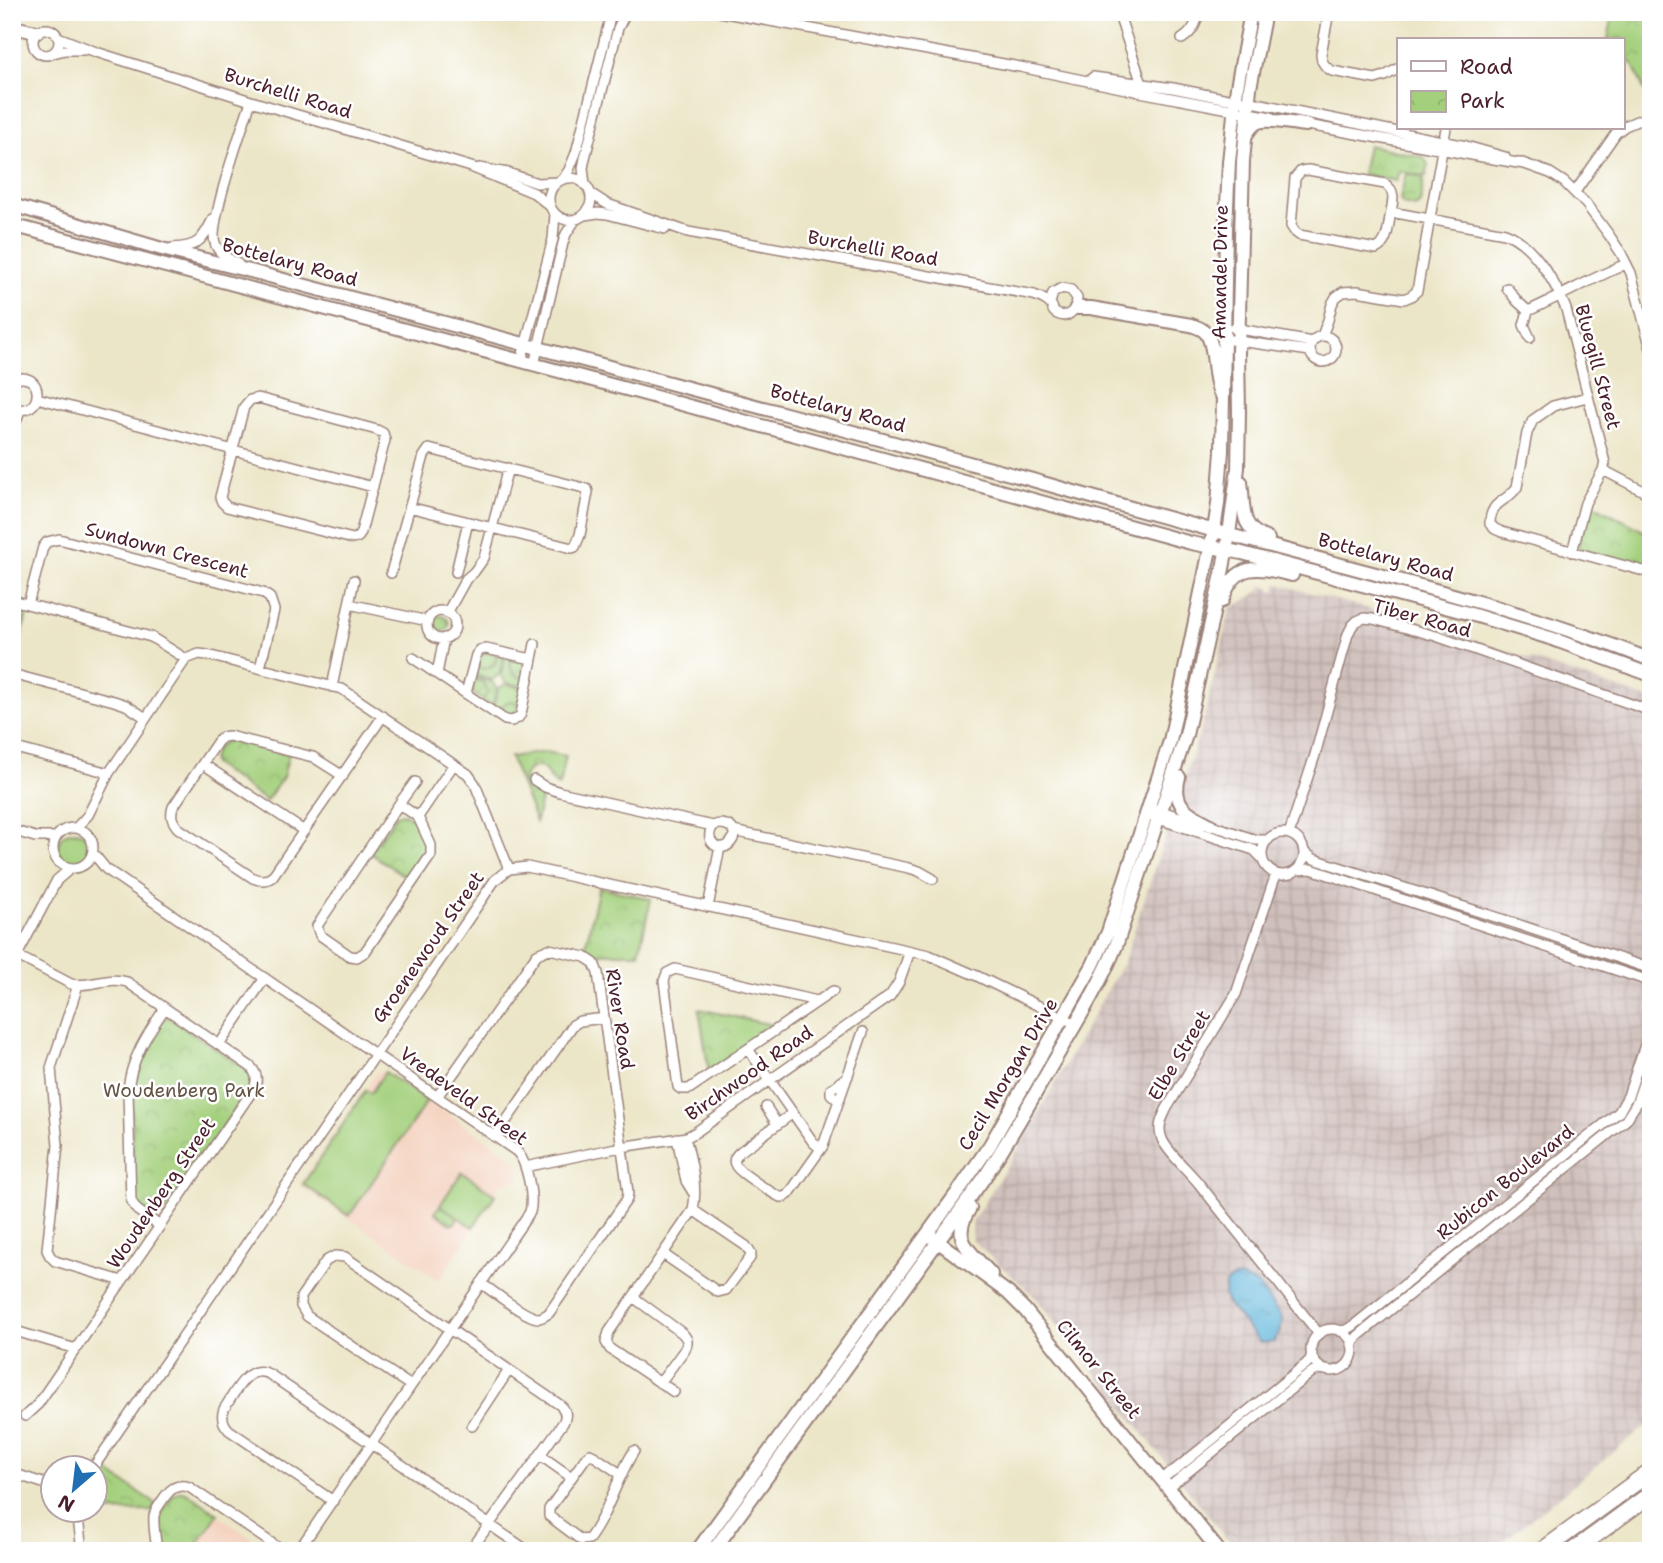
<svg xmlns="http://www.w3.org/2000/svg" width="1663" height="1563" font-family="'Shantell Sans',sans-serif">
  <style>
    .built { fill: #f4d3c0 }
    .industrial { fill: url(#industrial-grid) }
    .grass { fill: url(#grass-tufts); stroke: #777854; stroke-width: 2 }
    .park { fill: url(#park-crowns); stroke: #777854; stroke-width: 2 }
    .garden { fill: url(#garden-furrows); stroke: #777854; stroke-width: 2 }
    .pitch { fill: #a4d07d; stroke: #777854; stroke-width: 2 }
    .water { fill: url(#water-ripples); stroke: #546a82; stroke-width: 2 }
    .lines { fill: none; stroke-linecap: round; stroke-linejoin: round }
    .street-casing { stroke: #9b827a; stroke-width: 12 }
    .secondary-casing { stroke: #9b827a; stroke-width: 16 }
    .highway-casing { stroke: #9b827a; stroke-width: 19 }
    .street { stroke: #fff; stroke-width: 9 }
    .secondary { stroke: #fff; stroke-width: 12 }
    .highway { stroke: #fff; stroke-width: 16 }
    .labels { text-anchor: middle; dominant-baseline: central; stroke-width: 5; stroke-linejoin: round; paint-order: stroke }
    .street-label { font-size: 19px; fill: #4a1f2b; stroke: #fff }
    .park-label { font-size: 19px; fill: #655444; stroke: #fff }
  </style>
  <defs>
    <pattern id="industrial-grid" width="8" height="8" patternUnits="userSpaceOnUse" patternTransform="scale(1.75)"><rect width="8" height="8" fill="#d0c0bc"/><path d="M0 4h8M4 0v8" fill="none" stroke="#b4a5a2"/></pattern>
    <pattern id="grass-tufts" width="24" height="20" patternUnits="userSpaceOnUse" patternTransform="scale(1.75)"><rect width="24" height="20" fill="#a4d07d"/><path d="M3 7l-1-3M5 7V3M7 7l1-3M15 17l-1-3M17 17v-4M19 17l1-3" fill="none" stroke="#8fb26c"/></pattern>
    <pattern id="park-crowns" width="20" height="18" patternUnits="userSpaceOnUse" patternTransform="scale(1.75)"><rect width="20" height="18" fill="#a4d07d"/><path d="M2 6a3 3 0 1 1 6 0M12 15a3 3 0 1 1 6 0" fill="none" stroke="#8fb26c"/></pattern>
    <pattern id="garden-furrows" width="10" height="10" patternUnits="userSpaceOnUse" patternTransform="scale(1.75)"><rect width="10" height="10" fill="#a4d07d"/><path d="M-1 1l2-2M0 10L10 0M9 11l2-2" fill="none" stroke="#8fb26c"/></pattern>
    <pattern id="water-ripples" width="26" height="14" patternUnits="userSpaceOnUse" patternTransform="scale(1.75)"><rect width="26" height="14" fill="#5db4da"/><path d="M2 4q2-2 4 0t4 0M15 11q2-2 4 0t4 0" fill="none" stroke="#4f92b1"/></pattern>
  </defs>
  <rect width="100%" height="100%" fill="#fff"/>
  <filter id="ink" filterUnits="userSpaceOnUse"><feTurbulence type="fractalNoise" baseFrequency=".0143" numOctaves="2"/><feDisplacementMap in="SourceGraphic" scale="14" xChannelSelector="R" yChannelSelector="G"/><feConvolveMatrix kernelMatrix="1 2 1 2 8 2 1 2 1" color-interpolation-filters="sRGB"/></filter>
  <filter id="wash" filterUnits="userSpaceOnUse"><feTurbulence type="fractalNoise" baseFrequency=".00686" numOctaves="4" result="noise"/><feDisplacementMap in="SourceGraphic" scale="28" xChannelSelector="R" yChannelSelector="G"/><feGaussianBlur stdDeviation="1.57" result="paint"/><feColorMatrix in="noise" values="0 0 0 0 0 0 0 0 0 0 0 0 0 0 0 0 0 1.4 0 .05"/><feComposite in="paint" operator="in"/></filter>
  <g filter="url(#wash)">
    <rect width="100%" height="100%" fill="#ece6c8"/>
    <path class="built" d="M386,1071L516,1160L520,1179L500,1183L494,1198L439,1280L300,1185L377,1072Z
      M218,1515L270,1551H193Z"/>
    <path class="industrial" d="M1278,584L1445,630L1651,700V1422L1491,1551H1242L1225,1537L1035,1297L972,1240L973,1220L1013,1157L1124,961L1203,722L1231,606L1234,607L1261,590L1262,586L1270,588V591L1276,592Z"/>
    <path class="grass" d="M1368,145L1423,157L1428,164L1426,177L1399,171L1396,181L1362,174Z
      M433 624a8 8 0 1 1 16 0a8 8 0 1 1-16 0Z
      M497,654L504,656L499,675L492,680L475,675L477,667Z
      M505,656L512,658L525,678L523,686L506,683L501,675Z
      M475,677L492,682L497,689L492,707L482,700L483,682L474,680Z
      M506,684L523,688L519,703L499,712L493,708L498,689Z
      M58 847a16 16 0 1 1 32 0a16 16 0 1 1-32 0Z"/>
    <path class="park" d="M1609,12H1651V104L1632,63L1623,61V40H1608L1612,19Z
      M1408,174L1422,177L1424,180L1420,203L1416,207L1403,204L1400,200L1405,176Z
      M1589,502L1651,535V557L1645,568L1580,549L1578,545Z
      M12,603L29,607L12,671Z
      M234,739L289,754L283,777L266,801L213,764C210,751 222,741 234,739Z
      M545,752L566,756L559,786C546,781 550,769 539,767C525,765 518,784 531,791C532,792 541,793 542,794L536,822L510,757Z
      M402,813L414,819L428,846V852L411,880L370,853L396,815Z
      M599,887L651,899L639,953H603L593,956L584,952Z
      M699,1009L772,1025L774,1027L709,1072Z
      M168,1017L248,1070L252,1076V1084L163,1215L154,1217L139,1207L134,1200L131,1084L145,1045L162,1019Z
      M440,1205L458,1217L454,1224H451L435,1213Z
      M100,1466L156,1504L152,1511L82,1512L94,1510L95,1474Z
      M181,1491L186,1492L218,1514L193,1551H164L160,1515L173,1495Z"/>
    <path class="garden" d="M483,653L497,654L495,664L486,669L477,667L479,657Z
      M512,658L526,662L527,665L525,678L516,676L510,667Z
      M474,680L483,682L488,692L482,700C471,693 471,693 474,680Z
      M510,701L519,703L517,713L509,718L499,712L504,704Z"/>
    <path class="pitch" d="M385,1072L427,1101L349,1216L303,1184L366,1090L371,1093Z
      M462,1172L495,1195L473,1227L440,1205Z"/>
    <path class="water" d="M1240,1277L1257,1284L1282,1318L1281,1329L1274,1342L1260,1343L1227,1303L1224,1295L1225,1284L1231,1279Z"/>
  </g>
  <g filter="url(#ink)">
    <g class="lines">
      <defs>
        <path id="street" d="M720,12L1020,67L1145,93L1271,117
          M1118,12L1143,87
          M1329,12L1321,54L1322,61L1326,67L1332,71L1375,79L1385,76L1399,68
          M33 42a13 13 0 1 1 26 0a13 13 0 1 1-26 0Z
          M58,37L96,52L251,101L471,167L534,193L550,206
          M1182,39C1193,32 1196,24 1199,12
          M53,53L65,50H84
          M1093,77L1173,88L1228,99L1257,103L1466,146L1505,157
          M1302,124L1494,159L1524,164
          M1522,163L1550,173L1564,182L1586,204L1609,235L1621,253L1631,273L1651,349
          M479,168L508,173L537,183L558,182
          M549 199a21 21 0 1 1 42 0a21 21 0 1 1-42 0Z
          M563,179L569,170L576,153L609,22V12
          M585,185L583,168L585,158L618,28L623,18L628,12
          M1575,192L1616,133L1625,126L1651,115
          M590,193L607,204L688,232L1034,295C1039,297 1047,300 1050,304C1056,310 1049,309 1057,314C1069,320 1077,308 1077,298L1071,290L1062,288L1053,293L1050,303
          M1391,212C1393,201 1396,191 1385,184L1308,170L1301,171L1295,178L1291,226L1295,232L1299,235L1376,249C1389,243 1388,224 1391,212L1505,233C1533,243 1555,282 1566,309L1605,463L1603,470L1585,503L1572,552
          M584,215L598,213L607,214L665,229
          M172,248C198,247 202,241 213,219
          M238,264C228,259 218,253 215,243C208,223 243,126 251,101
          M1507,288L1517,301L1528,311C1561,296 1593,278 1626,264
          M1528,311L1524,325L1530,338
          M1234,328L1312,342
          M1322,336L1328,320L1332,304L1336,297L1343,292L1357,291L1404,299L1411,296L1417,291L1446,128
          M1310 349a13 13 0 1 1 26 0a13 13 0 1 1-26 0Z
          M1224,339L1310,351
          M521,362L553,239L555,214
          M534,365L563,243L566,234L576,219
          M12,380C46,367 45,421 12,407
          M1587,397L1553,406L1533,420L1527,433L1517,487C1507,503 1490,500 1490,524L1495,529L1502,532L1651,573
          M37,398L373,487
          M258,398L377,430L383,433L385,440L361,532C359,538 355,540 349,538L227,507L222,502L220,497L244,407L250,400Z
          M12,433L20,410
          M1603,470L1651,495
          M456,572L468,522
          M391,573L424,456L429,449L580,487L587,489L588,492L580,535L575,547L572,548L409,507
          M12,600L151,637L186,659
          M28,604L43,547L47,542L59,539L263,593L270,598L274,610L260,668
          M349,604L428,621
          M427 625a14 14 0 1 1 28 0a14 14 0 1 1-28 0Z
          M447,613L466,579L474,572L484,558L508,468
          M413,658L505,720L512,721L518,718L521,714L535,644
          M437,674L444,638
          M12,675L19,676L114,701L126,705L146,718
          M332,687L354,580
          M466,693L476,655L480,650L486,649L532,659
          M12,747L109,773
          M203,764L304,831
          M343,776L313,757L229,736L223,737L218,741L173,807C170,816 172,821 178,828L253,878C260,881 266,881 272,877L383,716
          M534,780L545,787L560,792L713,826C725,820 741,829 731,842C722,855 702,842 713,826
          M399,804L317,926L320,935L350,956L357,957L365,952L431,855V845L418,817L399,804L415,782
          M1156,809L1200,824L1211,825L1256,840H1268
          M1146,815L1254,850L1262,858
          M418,817L454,764
          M53 848a20 20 0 1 1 40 0a20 20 0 1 1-40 0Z
          M76,828L88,815L109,773L186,659L199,654L207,655L342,689L459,768L468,774L475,784L509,869
          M12,830L35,837H56
          M733,831L909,868L919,871L933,879
          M1262 854a21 21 0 1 1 42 0a21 21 0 1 1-42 0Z
          M1289,834L1315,755L1348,634L1352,626L1357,621L1364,618L1373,619L1436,636L1651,711
          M1304,852L1314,859L1508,921L1651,969
          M93,853L106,869L516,1151C527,1160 534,1198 530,1212L298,1551
          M1297,870L1311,869L1640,978L1646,981L1651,986
          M1276,874L1236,994L1167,1108C1162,1118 1157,1127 1162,1139C1167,1152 1190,1172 1200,1185C1239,1234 1279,1284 1319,1334
          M708,907L720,847
          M12,953L71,984C90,988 106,976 127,982L251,1067C257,1074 258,1082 253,1090L38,1404L25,1416
          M12,965L57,880L71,868
          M78,985L51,1068L58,1145L47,1250L50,1256L55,1261L122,1281
          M817,1001L675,969L667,973L664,981L678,1087L681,1089H689L833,991
          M219,1045L265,978
          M748,1049L813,1142L821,1149
          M437,1097L537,954L549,949L585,957L594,963L598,973L628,1192L627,1199L549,1313C546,1315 544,1317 539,1318C528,1319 492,1291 481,1283
          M839,1101L831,1094V1089L848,1076
          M766,1107L777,1124
          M793,1113L741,1151C736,1155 732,1160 736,1166C740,1173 772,1193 780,1197H784L789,1194L823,1146L863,1032
          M495,1137L573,1025L580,1021L604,1018
          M677,1138L686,1181L694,1194
          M525,1167L621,1147L687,1137L696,1132L890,996L899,982L910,951
          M160,1226L137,1210L131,1201L128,1091C130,1060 148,1033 165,1008
          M663,1254L718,1292L726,1290L750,1258L751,1254L746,1246L693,1210
          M633,1297L682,1333C687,1338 689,1342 685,1349L660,1383
          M1311 1350a21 21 0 1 1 42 0a21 21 0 1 1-42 0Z
          M12,1330L76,1349
          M1340,1331L1346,1330L1353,1326L1619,1112L1628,1096L1651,1027
          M1352,1345L1358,1336L1626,1120L1636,1104L1651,1061
          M411,1386L307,1316L301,1306V1297L326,1261L335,1256L345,1257L560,1405C566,1410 567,1416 563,1423L470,1551
          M674,1392L610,1349L606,1342L609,1332L693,1210C698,1186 691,1160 685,1137
          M472,1426L509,1370
          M540,1455L571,1477
          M93,1468L495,880L509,869L527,867L929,955L977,976L1076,1024
          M12,1473L52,1486
          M622,1475L594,1456L590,1454L587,1456L549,1509V1516L581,1540L589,1539C609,1512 616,1479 634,1451
          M1161,1479L1176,1469L1306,1364L1310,1360L1312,1354
          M1168,1488L1312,1372L1320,1369L1326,1370
          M333,1501L229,1430C223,1424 221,1417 224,1409C235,1393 247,1363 269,1374L528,1551
          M77,1510L82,1551
          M157,1551C156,1540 153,1527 154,1516C155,1510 159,1506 162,1501C169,1490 176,1483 189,1487L283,1551
          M1647,1551L1651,1548"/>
        <path id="secondary" d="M12,27L37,32
          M1246,135C1249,130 1252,125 1258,122C1269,118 1294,124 1306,125
          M12,205L162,249L254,272L1029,479C1138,511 1248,540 1357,569C1456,595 1555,622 1651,660
          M12,225L641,393L1191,543L1242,553L1464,612L1550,638L1651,675
          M1076,308H1091L1191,325C1196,327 1202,328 1206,333C1216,345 1212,377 1220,393
          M1241,482C1245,509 1238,528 1268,539
          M1222,601C1235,560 1259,567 1292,575
          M1179,777C1171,806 1189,814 1211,825
          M970,1208C949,1241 971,1251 991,1274
          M933,1238L1008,1293L1025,1310L1219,1551
          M697,1551L957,1193L990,1145L1093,965L1108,932L1170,741L1214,530L1218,504L1222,451L1226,229L1229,162L1237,87L1251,12
          M713,1551L984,1178C1010,1139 1033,1097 1057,1056C1078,1020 1100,985 1116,946L1186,735L1223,569L1229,534L1238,468L1239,412L1238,353L1243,161L1250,88L1265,12"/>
        <path id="highway" d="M1542,1551L1651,1471
          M1573,1551L1651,1494"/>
      </defs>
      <use href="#street" class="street-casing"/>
      <use href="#secondary" class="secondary-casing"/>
      <use href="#highway" class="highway-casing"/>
      <use href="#street" class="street"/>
      <use href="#secondary" class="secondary"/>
      <use href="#highway" class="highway"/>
    </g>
  </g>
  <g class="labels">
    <g class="street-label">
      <text transform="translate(288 93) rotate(17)">Burchelli Road</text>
      <text transform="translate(873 248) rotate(10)">Burchelli Road</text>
      <text transform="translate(290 262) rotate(15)">Bottelary Road</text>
      <text transform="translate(1220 272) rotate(-89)">Amandel Drive</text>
      <text transform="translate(1598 367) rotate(75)">Bluegill Street</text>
      <text transform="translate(838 408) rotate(15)">Bottelary Road</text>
      <text transform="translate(167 550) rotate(15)">Sundown Crescent</text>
      <text transform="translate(1386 557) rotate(15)">Bottelary Road</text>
      <text transform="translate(1422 618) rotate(15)">Tiber Road</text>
      <text transform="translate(428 947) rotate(-55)">Groenewoud Street</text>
      <text transform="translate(620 1019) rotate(81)">River Road</text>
      <text transform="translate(1179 1055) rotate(-59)">Elbe Street</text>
      <text transform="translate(749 1073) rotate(-35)">Birchwood Road</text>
      <text transform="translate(1008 1074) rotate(-59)">Cecil Morgan Drive</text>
      <text transform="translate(464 1096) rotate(36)">Vredeveld Street</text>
      <text transform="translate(1505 1182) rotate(-39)">Rubicon Boulevard</text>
      <text transform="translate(161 1193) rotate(-56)">Woudenberg Street</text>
      <text transform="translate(1099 1369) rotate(51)">Cilmor Street</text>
    </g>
    <g class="park-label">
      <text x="184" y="1090">Woudenberg Park</text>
    </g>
  </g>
  <rect width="1663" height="1563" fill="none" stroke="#fff" stroke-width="42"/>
  <rect x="1397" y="38" width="228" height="91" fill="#ffffff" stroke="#b7a5aa" stroke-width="2"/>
  <rect x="1411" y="61" width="35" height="10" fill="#ffffff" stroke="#b7a5aa" stroke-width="2"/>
  <text x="1460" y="74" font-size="21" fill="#4a1f2b">Road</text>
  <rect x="1411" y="91" width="35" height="21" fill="url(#park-crowns)" stroke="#b7a5aa" stroke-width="2"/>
  <text x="1460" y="108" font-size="21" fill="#4a1f2b">Park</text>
  <g transform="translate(74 1489) rotate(208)"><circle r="33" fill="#ffffff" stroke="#b7a5aa" stroke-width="2"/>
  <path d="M0-5L12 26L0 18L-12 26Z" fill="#1f6fb2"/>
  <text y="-10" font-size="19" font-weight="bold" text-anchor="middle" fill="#4a1f2b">N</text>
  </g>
</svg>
